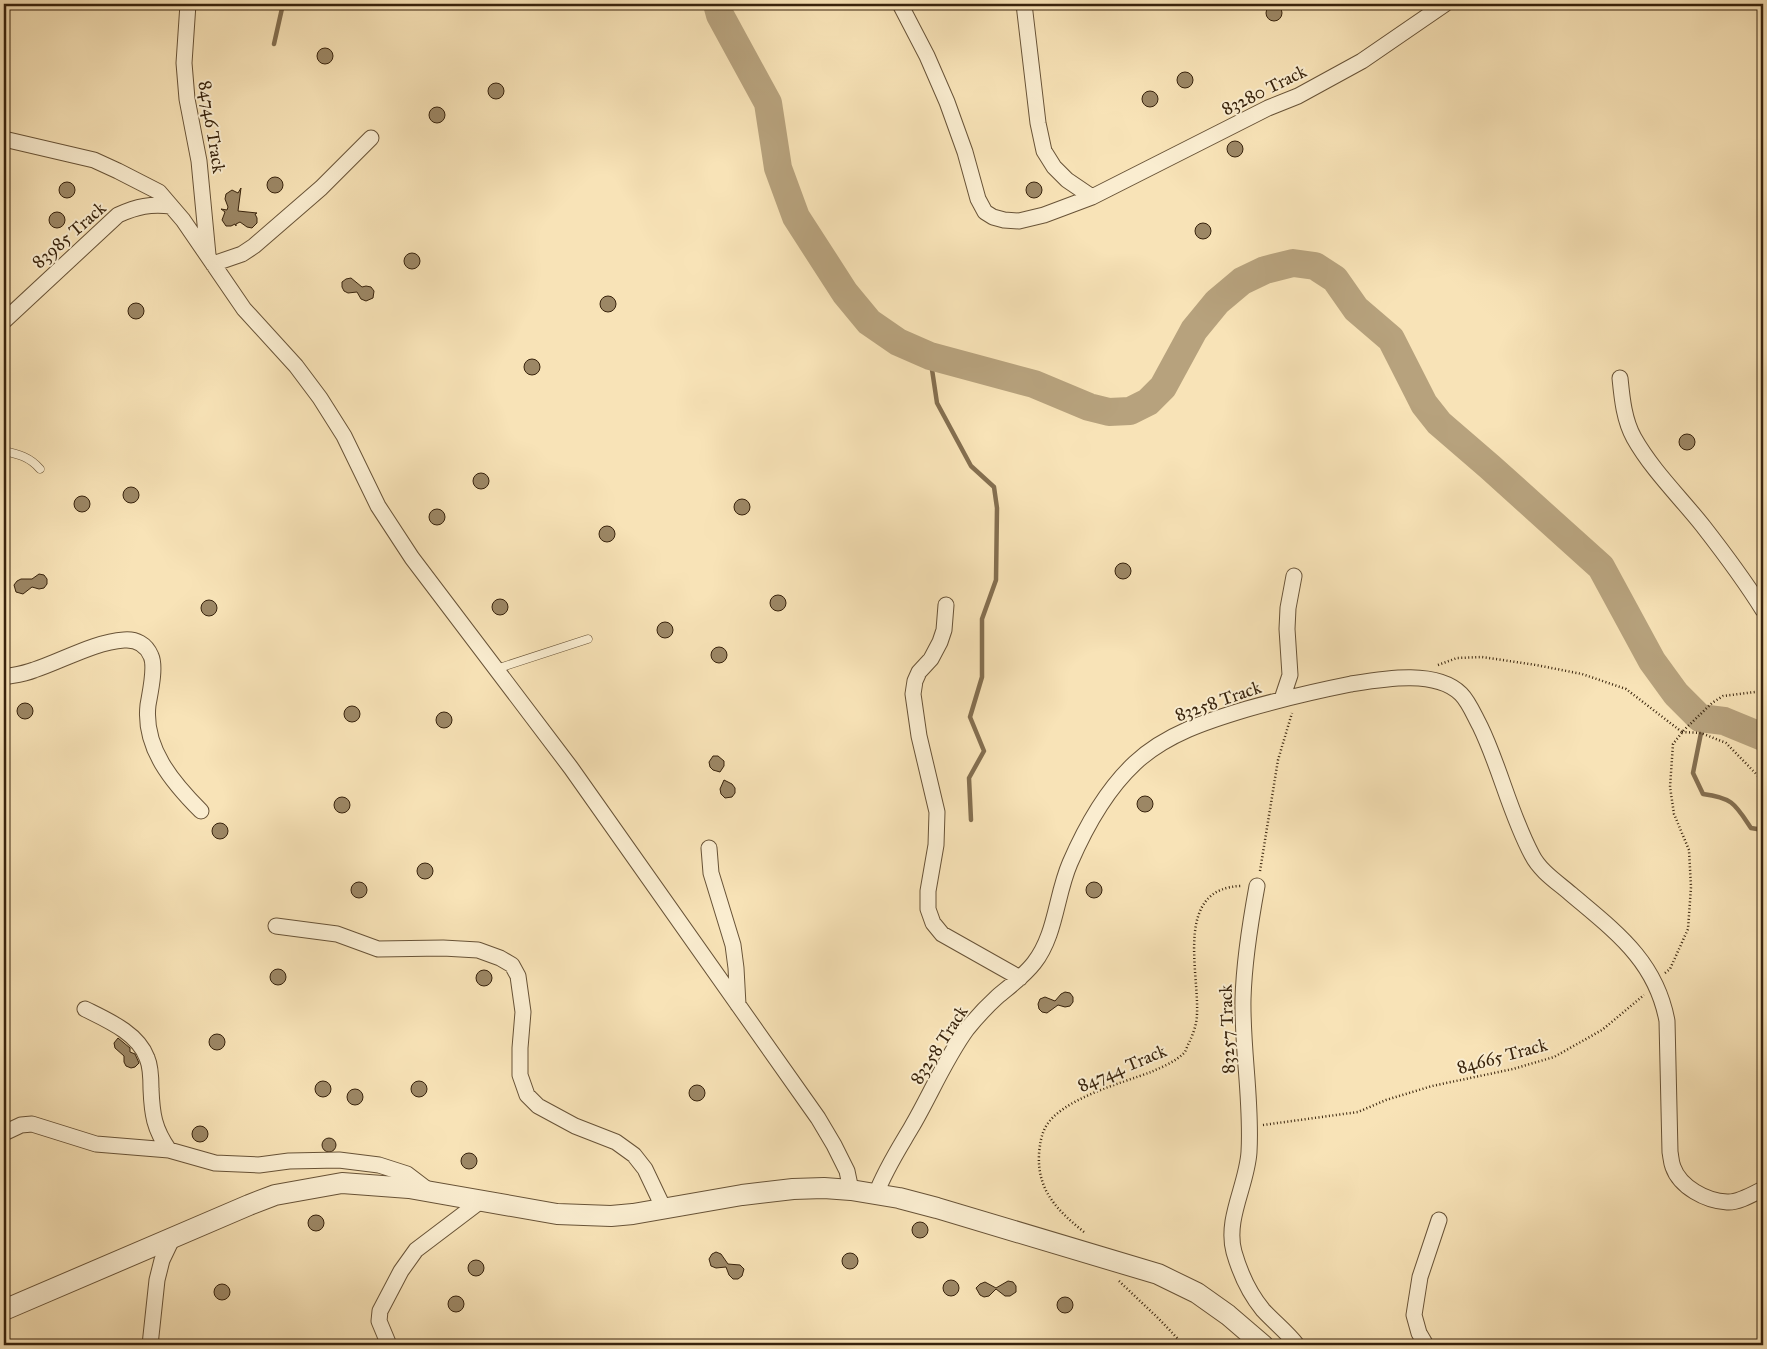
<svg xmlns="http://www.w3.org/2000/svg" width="1767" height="1349" font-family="'IM FELL Great Primer',serif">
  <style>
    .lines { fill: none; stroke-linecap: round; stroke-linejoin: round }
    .stream { stroke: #846f50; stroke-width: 4.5 }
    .river { stroke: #b7a27d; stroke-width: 28 }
    .building { fill: #9c8765; stroke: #38230c }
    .service-casing { stroke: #685337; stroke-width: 9 }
    .minor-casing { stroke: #685337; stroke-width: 17 }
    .tertiary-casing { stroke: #685337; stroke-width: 22 }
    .path { stroke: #38230c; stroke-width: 2.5; stroke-dasharray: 1 2.5; stroke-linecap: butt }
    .service { stroke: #faedd0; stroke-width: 8 }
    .minor { stroke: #faedd0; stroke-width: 15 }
    .tertiary { stroke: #faedd0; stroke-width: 20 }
    .labels { text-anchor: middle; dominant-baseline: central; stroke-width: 4; stroke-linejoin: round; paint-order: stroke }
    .street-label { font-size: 18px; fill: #38230c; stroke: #faedd0 }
  </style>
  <rect width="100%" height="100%" fill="#f8e3b7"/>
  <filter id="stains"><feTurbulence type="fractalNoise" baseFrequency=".004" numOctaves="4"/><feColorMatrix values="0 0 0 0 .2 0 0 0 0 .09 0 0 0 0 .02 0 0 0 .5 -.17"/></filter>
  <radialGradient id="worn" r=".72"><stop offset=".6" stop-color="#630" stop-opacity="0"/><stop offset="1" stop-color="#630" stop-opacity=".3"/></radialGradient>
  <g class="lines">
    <path class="stream" d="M274,44L283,4
      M930,356L937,403L971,466L994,487L997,508L996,580L982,619V677L970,717L984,751L969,778L971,820
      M1700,718L1701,733L1693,773L1703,794C1733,798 1735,804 1751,828L1763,830"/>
    <path class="river" d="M717,4L720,15L768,103L778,168L796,217L845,293L869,322L898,342L930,356L1034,384L1089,407L1109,412L1130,411L1148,402L1163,387L1194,330L1217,302L1242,281L1265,270L1293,263L1315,266L1335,279L1356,309L1391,339L1424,404L1439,423L1490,467L1601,567L1652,661L1676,694L1700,718L1724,721L1763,737"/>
  </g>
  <path class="building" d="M1266 13a8 8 0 1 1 16 0a8 8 0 1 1-16 0Z
    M317 56a8 8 0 1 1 16 0a8 8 0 1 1-16 0Z
    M1177 80a8 8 0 1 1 16 0a8 8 0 1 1-16 0Z
    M488 91a8 8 0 1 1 16 0a8 8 0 1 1-16 0Z
    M1142 99a8 8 0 1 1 16 0a8 8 0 1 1-16 0Z
    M429 115a8 8 0 1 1 16 0a8 8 0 1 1-16 0Z
    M1227 149a8 8 0 1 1 16 0a8 8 0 1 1-16 0Z
    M267 185a8 8 0 1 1 16 0a8 8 0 1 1-16 0Z
    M1026 190a8 8 0 1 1 16 0a8 8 0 1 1-16 0Z
    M59 190a8 8 0 1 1 16 0a8 8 0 1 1-16 0Z
    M241,188L238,211L257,213L255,214L257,218V223L252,228L247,227L240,222L236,224V226L235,224L231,226H226L222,220L225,212L221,209L227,210L228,207L225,199L226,194L232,190L238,193Z
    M49 220a8 8 0 1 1 16 0a8 8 0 1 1-16 0Z
    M1195 231a8 8 0 1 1 16 0a8 8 0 1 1-16 0Z
    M404 261a8 8 0 1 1 16 0a8 8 0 1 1-16 0Z
    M351,278L362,287L366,286L371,287L374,291L373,298L366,301L361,299L357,292L348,293L344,291L342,287V282L346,279Z
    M600 304a8 8 0 1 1 16 0a8 8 0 1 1-16 0Z
    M128 311a8 8 0 1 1 16 0a8 8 0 1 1-16 0Z
    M524 367a8 8 0 1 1 16 0a8 8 0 1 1-16 0Z
    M1679 442a8 8 0 1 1 16 0a8 8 0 1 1-16 0Z
    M473 481a8 8 0 1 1 16 0a8 8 0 1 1-16 0Z
    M123 495a8 8 0 1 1 16 0a8 8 0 1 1-16 0Z
    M74 504a8 8 0 1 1 16 0a8 8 0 1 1-16 0Z
    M734 507a8 8 0 1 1 16 0a8 8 0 1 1-16 0Z
    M429 517a8 8 0 1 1 16 0a8 8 0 1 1-16 0Z
    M599 534a8 8 0 1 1 16 0a8 8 0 1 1-16 0Z
    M1115 571a8 8 0 1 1 16 0a8 8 0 1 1-16 0Z
    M39,574L44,575L47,579V584L44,588L39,589L32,587L23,594L16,592L14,585L17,581L21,579H32Z
    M770 603a8 8 0 1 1 16 0a8 8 0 1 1-16 0Z
    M492 607a8 8 0 1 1 16 0a8 8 0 1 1-16 0Z
    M201 608a8 8 0 1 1 16 0a8 8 0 1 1-16 0Z
    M657 630a8 8 0 1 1 16 0a8 8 0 1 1-16 0Z
    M711 655a8 8 0 1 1 16 0a8 8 0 1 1-16 0Z
    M17 711a8 8 0 1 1 16 0a8 8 0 1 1-16 0Z
    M344 714a8 8 0 1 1 16 0a8 8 0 1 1-16 0Z
    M436 720a8 8 0 1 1 16 0a8 8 0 1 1-16 0Z
    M713,756H718L724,761V766L720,772L713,770L710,767L709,762Z
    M724,780L732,784L735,788V793L732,797L725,798L721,794L720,789Z
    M1137 804a8 8 0 1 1 16 0a8 8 0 1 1-16 0Z
    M334 805a8 8 0 1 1 16 0a8 8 0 1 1-16 0Z
    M212 831a8 8 0 1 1 16 0a8 8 0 1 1-16 0Z
    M417 871a8 8 0 1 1 16 0a8 8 0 1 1-16 0Z
    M1086 890a8 8 0 1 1 16 0a8 8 0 1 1-16 0Z
    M351 890a8 8 0 1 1 16 0a8 8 0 1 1-16 0Z
    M270 977a8 8 0 1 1 16 0a8 8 0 1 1-16 0Z
    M476 978a8 8 0 1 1 16 0a8 8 0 1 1-16 0Z
    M1065,992L1070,993L1073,997V1002L1070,1006L1065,1007L1058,1005L1047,1013L1042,1012L1039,1009L1038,1004L1040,999L1045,997L1055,1001L1061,994Z
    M209 1042a8 8 0 1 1 16 0a8 8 0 1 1-16 0Z
    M118,1038L130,1048V1052L135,1054L139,1063L135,1067L131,1068L126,1066L124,1062V1056L115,1048L114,1043Z
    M315 1089a8 8 0 1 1 16 0a8 8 0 1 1-16 0Z
    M411 1089a8 8 0 1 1 16 0a8 8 0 1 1-16 0Z
    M689 1093a8 8 0 1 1 16 0a8 8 0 1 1-16 0Z
    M347 1097a8 8 0 1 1 16 0a8 8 0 1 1-16 0Z
    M192 1134a8 8 0 1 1 16 0a8 8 0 1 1-16 0Z
    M322 1145a7 7 0 1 1 14 0a7 7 0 1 1-14 0Z
    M461 1161a8 8 0 1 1 16 0a8 8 0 1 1-16 0Z
    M308 1223a8 8 0 1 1 16 0a8 8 0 1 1-16 0Z
    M912 1230a8 8 0 1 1 16 0a8 8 0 1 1-16 0Z
    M716,1252L721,1254L728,1264L740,1265L744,1269L742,1276L738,1279H733L729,1275L726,1267L716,1268L711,1266L709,1259L712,1254Z
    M842 1261a8 8 0 1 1 16 0a8 8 0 1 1-16 0Z
    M468 1268a8 8 0 1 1 16 0a8 8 0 1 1-16 0Z
    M943 1288a8 8 0 1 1 16 0a8 8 0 1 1-16 0Z
    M1008,1281L1013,1282L1016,1286V1292L1010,1296H1005L996,1289L989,1296L984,1297L980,1295L976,1288L980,1284L985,1282L996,1288Z
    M214 1292a8 8 0 1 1 16 0a8 8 0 1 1-16 0Z
    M448 1304a8 8 0 1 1 16 0a8 8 0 1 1-16 0Z
    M1057 1305a8 8 0 1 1 16 0a8 8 0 1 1-16 0Z"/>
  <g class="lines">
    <defs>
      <path id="service" d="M4,451C18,454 30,457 40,469
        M496,669L588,639"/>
      <path id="minor" d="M188,4L184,63L187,99L199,161L208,255
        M1024,4L1038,123L1044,151L1054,167L1067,180L1092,197
        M901,6L927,56L947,102L965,152L978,199L985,212L993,217L1004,220L1019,221L1044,215L1092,197L1268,108L1298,96L1362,61L1445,4
        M4,139L94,160L118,171L159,192L183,220L244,309L296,366L320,398L344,436L378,506L412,558L571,768L818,1118L834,1145L847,1171L851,1190
        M213,264L242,254L254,246L321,188L371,138
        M4,321L118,215C138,206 150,204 171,206
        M1620,378C1622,398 1624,420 1634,438C1652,470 1680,497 1703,526C1724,553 1745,581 1763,610
        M946,605L944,630L940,642L931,659L919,672L915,681L913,694L919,736L937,812L936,845L928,891V909L933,923L942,934L1020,978
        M4,677C14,675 24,674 34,670C62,661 94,642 124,640C136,639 146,644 151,656C156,667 150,693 148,705C143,748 173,783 201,811
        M1282,699L1290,675L1287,629L1288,608L1294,576
        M709,848L711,873L733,945L736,968L738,1005
        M1257,886C1250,924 1244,961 1243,999C1242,1050 1252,1101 1249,1152C1247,1185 1225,1219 1234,1252C1240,1273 1249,1293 1263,1310C1274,1322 1287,1332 1297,1345
        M276,926L337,934L378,949L443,948L478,950L500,958L512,965L518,976L523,1012L520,1048V1075L527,1095L538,1106L575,1126L616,1142L634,1155L645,1169L664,1209
        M85,1009C107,1020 138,1033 147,1058C151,1067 151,1079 151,1089C152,1114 154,1129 169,1150
        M4,1133L21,1125L32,1124L96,1144L169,1150L215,1163L259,1165L289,1161L339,1160L379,1165L407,1174L428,1190
        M876,1194C885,1170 898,1150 911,1128C930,1096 945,1059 967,1029C976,1018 986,1007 997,997C1010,986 1024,976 1034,963C1056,935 1056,895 1070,863C1086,826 1106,790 1135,763C1166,734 1207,721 1247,709C1282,699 1316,691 1351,684C1382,679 1436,669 1461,694C1469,702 1474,715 1480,726C1500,767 1510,814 1532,855C1540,871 1557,882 1571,894C1616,932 1656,961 1667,1021L1670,1152C1671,1157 1671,1162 1673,1167C1680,1187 1706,1201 1727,1202C1738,1203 1753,1194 1763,1189
        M150,1345L157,1280L162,1260L173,1237
        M389,1345L379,1321L380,1311L401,1271L416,1250L482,1200
        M1426,1345L1419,1333L1414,1315L1420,1277L1439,1220"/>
      <path id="tertiary" d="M4,1310L249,1205L275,1195L342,1183L409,1188L557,1214L611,1216L633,1214L742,1195L793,1189L824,1188L851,1190L899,1198L937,1208L1158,1274L1197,1293L1228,1315L1263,1345"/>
    </defs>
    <use href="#service" class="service-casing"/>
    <use href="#minor" class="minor-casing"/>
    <use href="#tertiary" class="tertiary-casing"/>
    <path class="path" d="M1438,665L1457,658L1482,657L1536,665L1582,674L1626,689L1682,732
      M1682,732L1701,733L1726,743L1763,781
      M1260,871L1278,760L1292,713
      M1665,973L1670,969L1688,929L1691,887L1689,850L1674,814L1670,787L1673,744L1684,730L1712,703L1723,696L1763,691
      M1263,1125L1358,1112L1386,1100L1432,1086L1513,1069L1554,1057L1602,1030L1644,995
      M1084,1232C1058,1211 1037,1191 1039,1154C1040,1144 1041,1136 1045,1128C1060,1099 1122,1083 1151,1072C1162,1067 1175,1062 1184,1053C1186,1051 1187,1046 1189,1043C1193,1034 1197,1024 1197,1014C1199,970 1174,887 1242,886
      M1119,1281L1159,1319L1180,1341L1181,1345"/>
    <use href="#service" class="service"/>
    <use href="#minor" class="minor"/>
    <use href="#tertiary" class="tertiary"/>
  </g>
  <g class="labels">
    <g class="street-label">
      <text transform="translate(1264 90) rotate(-26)">83280 Track</text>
      <text transform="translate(212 127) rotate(81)">84746 Track</text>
      <text transform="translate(69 235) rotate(-41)">83985 Track</text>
      <text transform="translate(1218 701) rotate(-19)">83258 Track</text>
      <text transform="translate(1227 1029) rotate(-92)">83257 Track</text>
      <text transform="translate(939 1045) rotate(-57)">83258 Track</text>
      <text transform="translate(1502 1056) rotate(-15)">84665 Track</text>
      <text transform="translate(1122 1068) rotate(-23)">84744 Track</text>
    </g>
  </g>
  <rect width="1767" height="1349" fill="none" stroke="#f8e3b7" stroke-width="20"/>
  <rect x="5" y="5" width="1757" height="1339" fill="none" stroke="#38230c" stroke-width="2.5"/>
  <rect x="10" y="10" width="1747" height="1329" fill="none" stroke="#38230c"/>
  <rect width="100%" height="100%" filter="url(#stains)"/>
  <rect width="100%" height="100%" fill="url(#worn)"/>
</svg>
